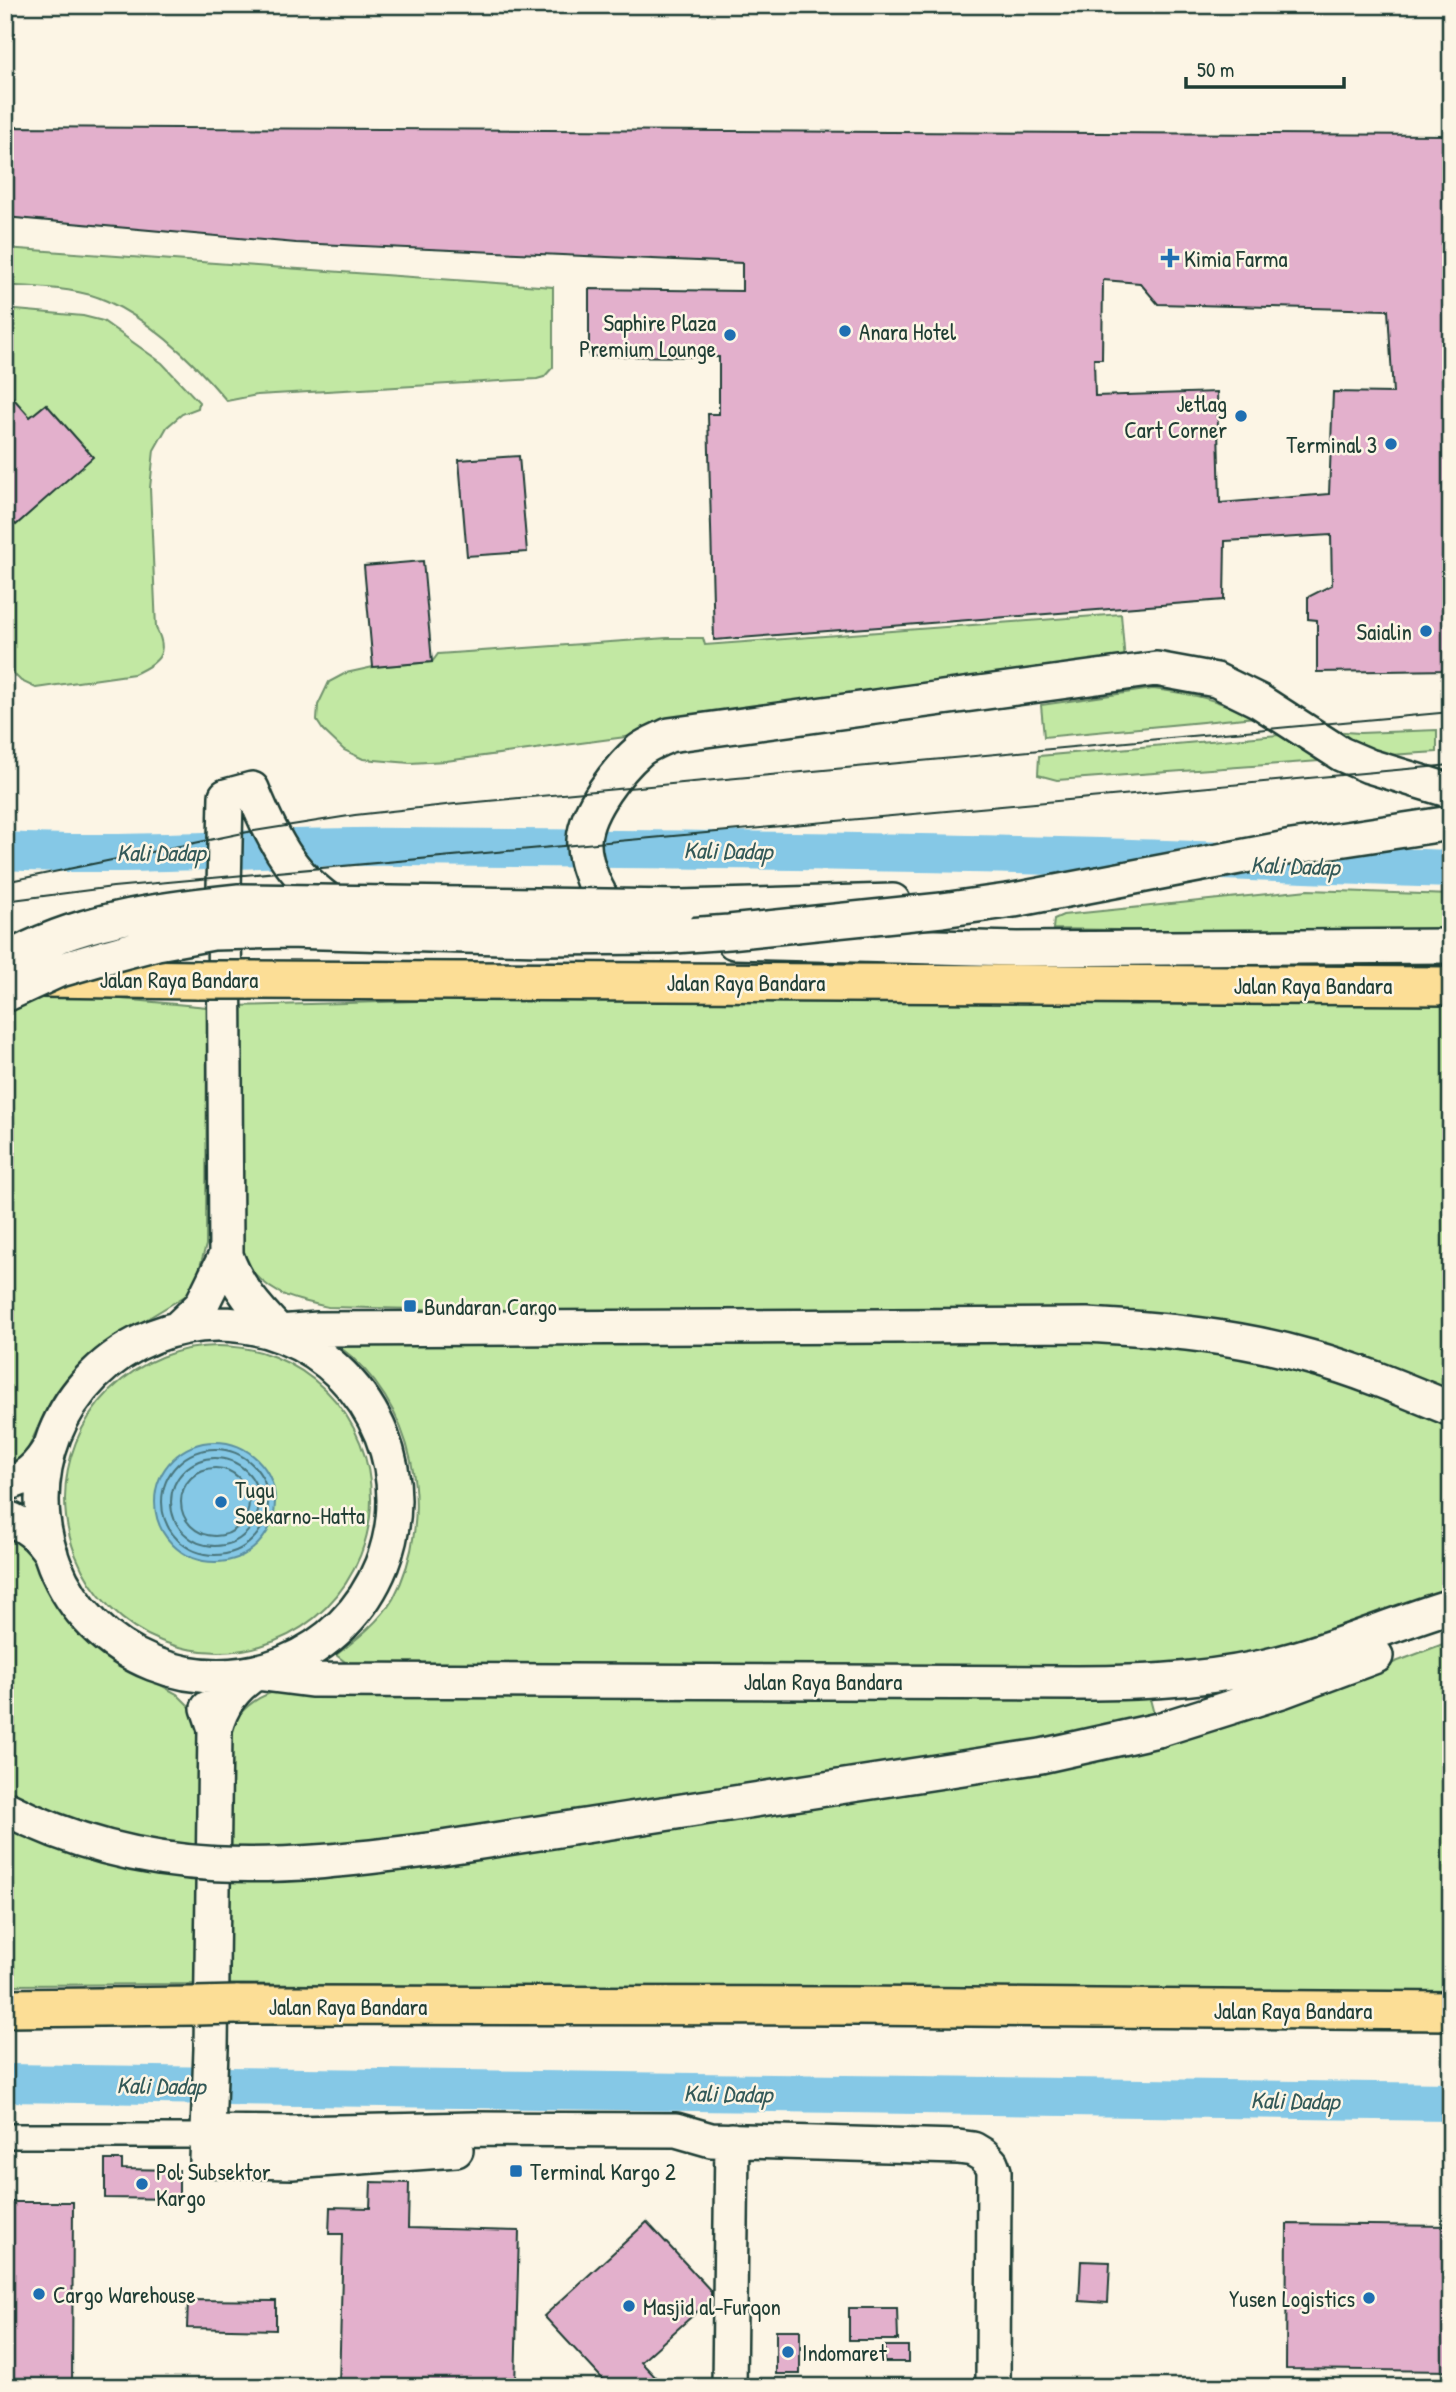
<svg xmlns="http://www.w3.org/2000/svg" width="1456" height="2392" font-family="'Patrick Hand',sans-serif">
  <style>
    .green { fill: #c2e8a3; stroke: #70926c; stroke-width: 2 }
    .water { fill: #85c8e6; stroke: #5c909f; stroke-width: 2 }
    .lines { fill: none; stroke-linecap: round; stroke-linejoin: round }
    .shore { stroke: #48757b; stroke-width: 2 }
    .river { stroke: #85c8e6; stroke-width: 38 }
    .building { fill: #e3b0cc; stroke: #1f3d34; stroke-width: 2; fill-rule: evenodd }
    .street-casing { stroke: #1f3d34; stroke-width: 28 }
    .secondary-casing { stroke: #1f3d34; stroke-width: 38 }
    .primary-casing { stroke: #1f3d34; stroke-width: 42 }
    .street { stroke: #fcf5e5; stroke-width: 23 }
    .secondary { stroke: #fcf5e5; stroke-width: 33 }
    .primary { stroke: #fcde96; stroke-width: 37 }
    .tram { stroke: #1f3d34; stroke-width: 2 }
    .secondary-bridge-casing { stroke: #1f3d34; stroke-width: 38; stroke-linecap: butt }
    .primary-bridge-casing { stroke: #1f3d34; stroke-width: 42; stroke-linecap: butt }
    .secondary-bridge { stroke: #fcf5e5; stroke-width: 33 }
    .primary-bridge { stroke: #fcde96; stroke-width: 37 }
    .poi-dot { fill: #1f6fb2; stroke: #fcf5e5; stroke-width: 2.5 }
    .labels { text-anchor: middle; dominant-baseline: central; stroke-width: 5; stroke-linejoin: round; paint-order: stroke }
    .poi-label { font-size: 23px; fill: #1f3d34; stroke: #fcf5e5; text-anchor: start }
    .street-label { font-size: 23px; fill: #1f3d34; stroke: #fcf5e5 }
    .water-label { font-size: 24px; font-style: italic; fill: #335958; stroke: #fcf5e5 }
  </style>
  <rect width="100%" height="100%" fill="#fcf5e5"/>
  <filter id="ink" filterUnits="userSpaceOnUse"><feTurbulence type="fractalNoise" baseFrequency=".0143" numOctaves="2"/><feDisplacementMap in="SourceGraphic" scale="14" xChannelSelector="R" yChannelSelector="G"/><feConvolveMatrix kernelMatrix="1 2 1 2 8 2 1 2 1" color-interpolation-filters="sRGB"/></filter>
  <g filter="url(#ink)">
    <path class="green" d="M5,248L553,287V367L544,377L537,379L257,395L227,401C194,362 153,322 107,301C76,287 38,288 5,285Z
      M5,309L83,316L103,321L162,363L199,402L198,408L182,414L167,427L154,450L150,488L156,628C170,654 158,663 134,674L36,688L21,681L5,665Z
      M1121,614L1125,662L648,734L446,761L410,763L363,759L344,750L323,730L317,721L318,705L329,682L346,673L373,667L432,662L438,654L667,638H703L705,645Z
      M1153,689C1195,694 1215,699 1255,717L1044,737L1041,705Z
      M1437,730V752L1374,756L1329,731L1360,733Z
      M1278,735L1320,761L1057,780L1038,775L1039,756Z
      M1308,890L1451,895V935L1053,929L1054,919L1063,915Z
      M79,995L207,1007L206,1245L196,1281L185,1296L94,1351L75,1370L57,1391L46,1410L27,1451L21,1459L5,1469V996Z
      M562,997L1451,1002V1393L1316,1345L634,1314L328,1307C283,1297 269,1294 239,1256L233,1006Z
      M1110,1336L1285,1361L1451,1416V1587C1374,1622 1292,1651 1208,1661C1176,1665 1143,1664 1111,1666L352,1667L336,1655C357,1639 380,1621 393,1599C438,1515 415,1401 337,1345Z
      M65 1499a153 153 0 1 1 306 0a153 153 0 1 1-306 0Z
      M5,1529L28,1541L54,1594L71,1621L87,1639L110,1657L177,1694L189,1706L197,1718L202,1735V1984L5,1985Z
      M1451,1641V1992L849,1990L222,1984L231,1724C246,1705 259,1695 283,1689L966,1694L1150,1699L1162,1744L1282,1705Z"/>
    <path class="water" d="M155 1502a60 60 0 1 1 120 0a60 60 0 1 1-120 0Z"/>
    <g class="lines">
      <path class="shore" d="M162 1502a53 53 0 1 1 106 0a53 53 0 1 1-106 0Z
        M171 1502a44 44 0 1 1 88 0a44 44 0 1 1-88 0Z
        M181 1502a34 34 0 1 1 68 0a34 34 0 1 1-68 0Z"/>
      <path class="river" d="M5,851C139,858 271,845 405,847C623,849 841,850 1059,856C1189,859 1320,865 1451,869
        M5,2083L1451,2102"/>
    </g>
    <path class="building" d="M5,127L1451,135V670L1317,672V620L1308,619V597L1332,585L1331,535L1225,541L1224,600L714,640L708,414H719V357L589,356V289L742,291V263L296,243L5,217ZM1103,280L1140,283L1158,304L1388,310L1393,393L1333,392L1329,494L1220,503L1217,392L1095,396L1094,359H1102Z
      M5,389L30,417L46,404L93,457L16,525L5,513Z
      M519,456L527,552L467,556L459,460Z
      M423,561L432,662L373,667L364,566Z
      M105,2160H122V2169L179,2170V2199L105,2198Z
      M371,2182L409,2183L408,2228L519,2231L515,2387H339L343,2234H329L330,2207L370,2208Z
      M5,2202H73L72,2387H5Z
      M647,2222L711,2291V2299L641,2362L665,2387H610L544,2316Z
      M1287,2224L1451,2226V2371L1286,2369Z
      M1081,2261L1110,2262L1108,2303L1079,2301Z
      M188,2300L276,2301V2330L187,2328Z
      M849,2308H897L898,2340H849Z
      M776,2330H800V2374H776Z
      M885,2346H908V2362H884Z"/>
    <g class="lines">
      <defs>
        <path id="street" d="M5,2136H207"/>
        <path id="secondary" d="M679,907L893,901
          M625,923C609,912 601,899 593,881C588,868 583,854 584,840C586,810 618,769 640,750C648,744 659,740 669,735L1156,669L1216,680L1259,701L1341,754L1369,766L1451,791
          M734,942L1017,949L1451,946
          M42 1500a176 176 0 1 1 352 0a176 176 0 1 1-352 0Z
          M179,1327L201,1306L226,1255
          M279,1332C256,1308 237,1287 226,1255L224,889L226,796L252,789C274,843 294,882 347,912
          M279,1332L318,1329L1087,1325C1162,1329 1237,1336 1310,1357C1358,1370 1405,1390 1451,1409
          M5,1484C26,1480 40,1465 50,1447
          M5,1517C26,1525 39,1535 51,1554
          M208,1708L215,1729L211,2049L207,2160L292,2162L456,2150
          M215,1729C222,1704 234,1687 256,1673L311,1680L1077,1683C1149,1683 1224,1679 1294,1659C1347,1644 1398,1622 1451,1606
          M1158,1730L1282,1691L1376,1656
          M207,2132L295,2133L474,2129L676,2130L711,2140L958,2147L973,2149L983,2155L991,2163L994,2171L993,2387
          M729,2387L732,2140"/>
        <path id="primary" d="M41,978L198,980
          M247,980L1451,986
          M236,2005L854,2006L1451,2011
          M5,2008L196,2006"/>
      </defs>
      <use href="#street" class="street-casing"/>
      <use href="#secondary" class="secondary-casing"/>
      <use href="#primary" class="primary-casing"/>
      <use href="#street" class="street"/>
      <use href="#secondary" class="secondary"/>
      <use href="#primary" class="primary"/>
      <path class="tram" d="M5,882L248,832L355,815L455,804L1451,712
        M5,901L113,887L1451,765"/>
      <defs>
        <path id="secondary-bridge" d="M5,961C75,920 160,909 239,901L679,907
          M5,995L57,971L105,957L157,943L213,933L287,931L540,938L661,937L729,932L942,910L1014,900L1292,847L1451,823
          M5,1808C149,1882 280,1869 435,1849L1041,1756L1158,1730"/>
        <path id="primary-bridge" d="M198,980H247
          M196,2006L236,2005"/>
      </defs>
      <use href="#secondary-bridge" class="secondary-bridge-casing"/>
      <use href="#primary-bridge" class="primary-bridge-casing"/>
      <use href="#secondary-bridge" class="secondary-bridge"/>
      <use href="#primary-bridge" class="primary-bridge"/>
    </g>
  </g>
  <g class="poi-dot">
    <path d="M1166.5 247.5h7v7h7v7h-7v7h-7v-7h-7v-7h7z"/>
    <circle cx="845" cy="331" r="7"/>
    <circle cx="730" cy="335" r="7"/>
    <circle cx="1241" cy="416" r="7"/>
    <circle cx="1391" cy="444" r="7"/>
    <circle cx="1426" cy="631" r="7"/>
    <rect x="403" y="1299" width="14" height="14" rx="3.5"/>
    <circle cx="221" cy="1502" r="7"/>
    <rect x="509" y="2164" width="14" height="14" rx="3.5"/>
    <circle cx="142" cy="2184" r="7"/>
    <circle cx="39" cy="2294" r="7"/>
    <circle cx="1369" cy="2298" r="7"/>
    <circle cx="629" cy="2306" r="7"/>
    <circle cx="788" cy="2352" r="7"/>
  </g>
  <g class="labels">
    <g class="poi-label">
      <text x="1184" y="258">Kimia Farma</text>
      <text x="716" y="322" text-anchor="end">Saphire Plaza<tspan x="716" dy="26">Premium Lounge</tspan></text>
      <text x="859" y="331">Anara Hotel</text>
      <text x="1227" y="403" text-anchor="end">Jetlag<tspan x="1227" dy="26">Cart Corner</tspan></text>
      <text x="1377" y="444" text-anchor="end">Terminal 3</text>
      <text x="1412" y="631" text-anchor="end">Saialin</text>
      <text x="424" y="1306">Bundaran Cargo</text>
      <text x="235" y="1489">Tugu<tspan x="235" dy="26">Soekarno-Hatta</tspan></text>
      <text x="156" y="2171">Pol Subsektor<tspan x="156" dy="26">Kargo</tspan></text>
      <text x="530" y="2171">Terminal Kargo 2</text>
      <text x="53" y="2294">Cargo Warehouse</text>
      <text x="1355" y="2298" text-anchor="end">Yusen Logistics</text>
      <text x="643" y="2306">Masjid al-Furqon</text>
      <text x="802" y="2352">Indomaret</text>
    </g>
    <g class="street-label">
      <text x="179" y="979">Jalan Raya Bandara</text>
      <text x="746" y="982">Jalan Raya Bandara</text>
      <text x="1313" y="985">Jalan Raya Bandara</text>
      <text x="823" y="1681">Jalan Raya Bandara</text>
      <text x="348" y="2006">Jalan Raya Bandara</text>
      <text x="1293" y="2010">Jalan Raya Bandara</text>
    </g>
    <g class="water-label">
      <text transform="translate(728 850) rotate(1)">Kali Dadap</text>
      <text x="161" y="852">Kali Dadap</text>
      <text transform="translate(1295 865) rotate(2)">Kali Dadap</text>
      <text transform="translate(161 2085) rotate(1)">Kali Dadap</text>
      <text transform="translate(728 2093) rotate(1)">Kali Dadap</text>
      <text transform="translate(1295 2100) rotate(1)">Kali Dadap</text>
    </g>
  </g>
  <rect width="1456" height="2392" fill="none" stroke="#fcf5e5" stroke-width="28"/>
  <rect x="14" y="14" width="1428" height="2364" fill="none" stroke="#1f3d34" stroke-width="2.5" filter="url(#ink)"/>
  <path d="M1186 77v10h158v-10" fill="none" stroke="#1f3d34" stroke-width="3.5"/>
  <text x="1197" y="77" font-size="21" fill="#1f3d34" stroke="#fcf5e5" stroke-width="5" paint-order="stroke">50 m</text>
</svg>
